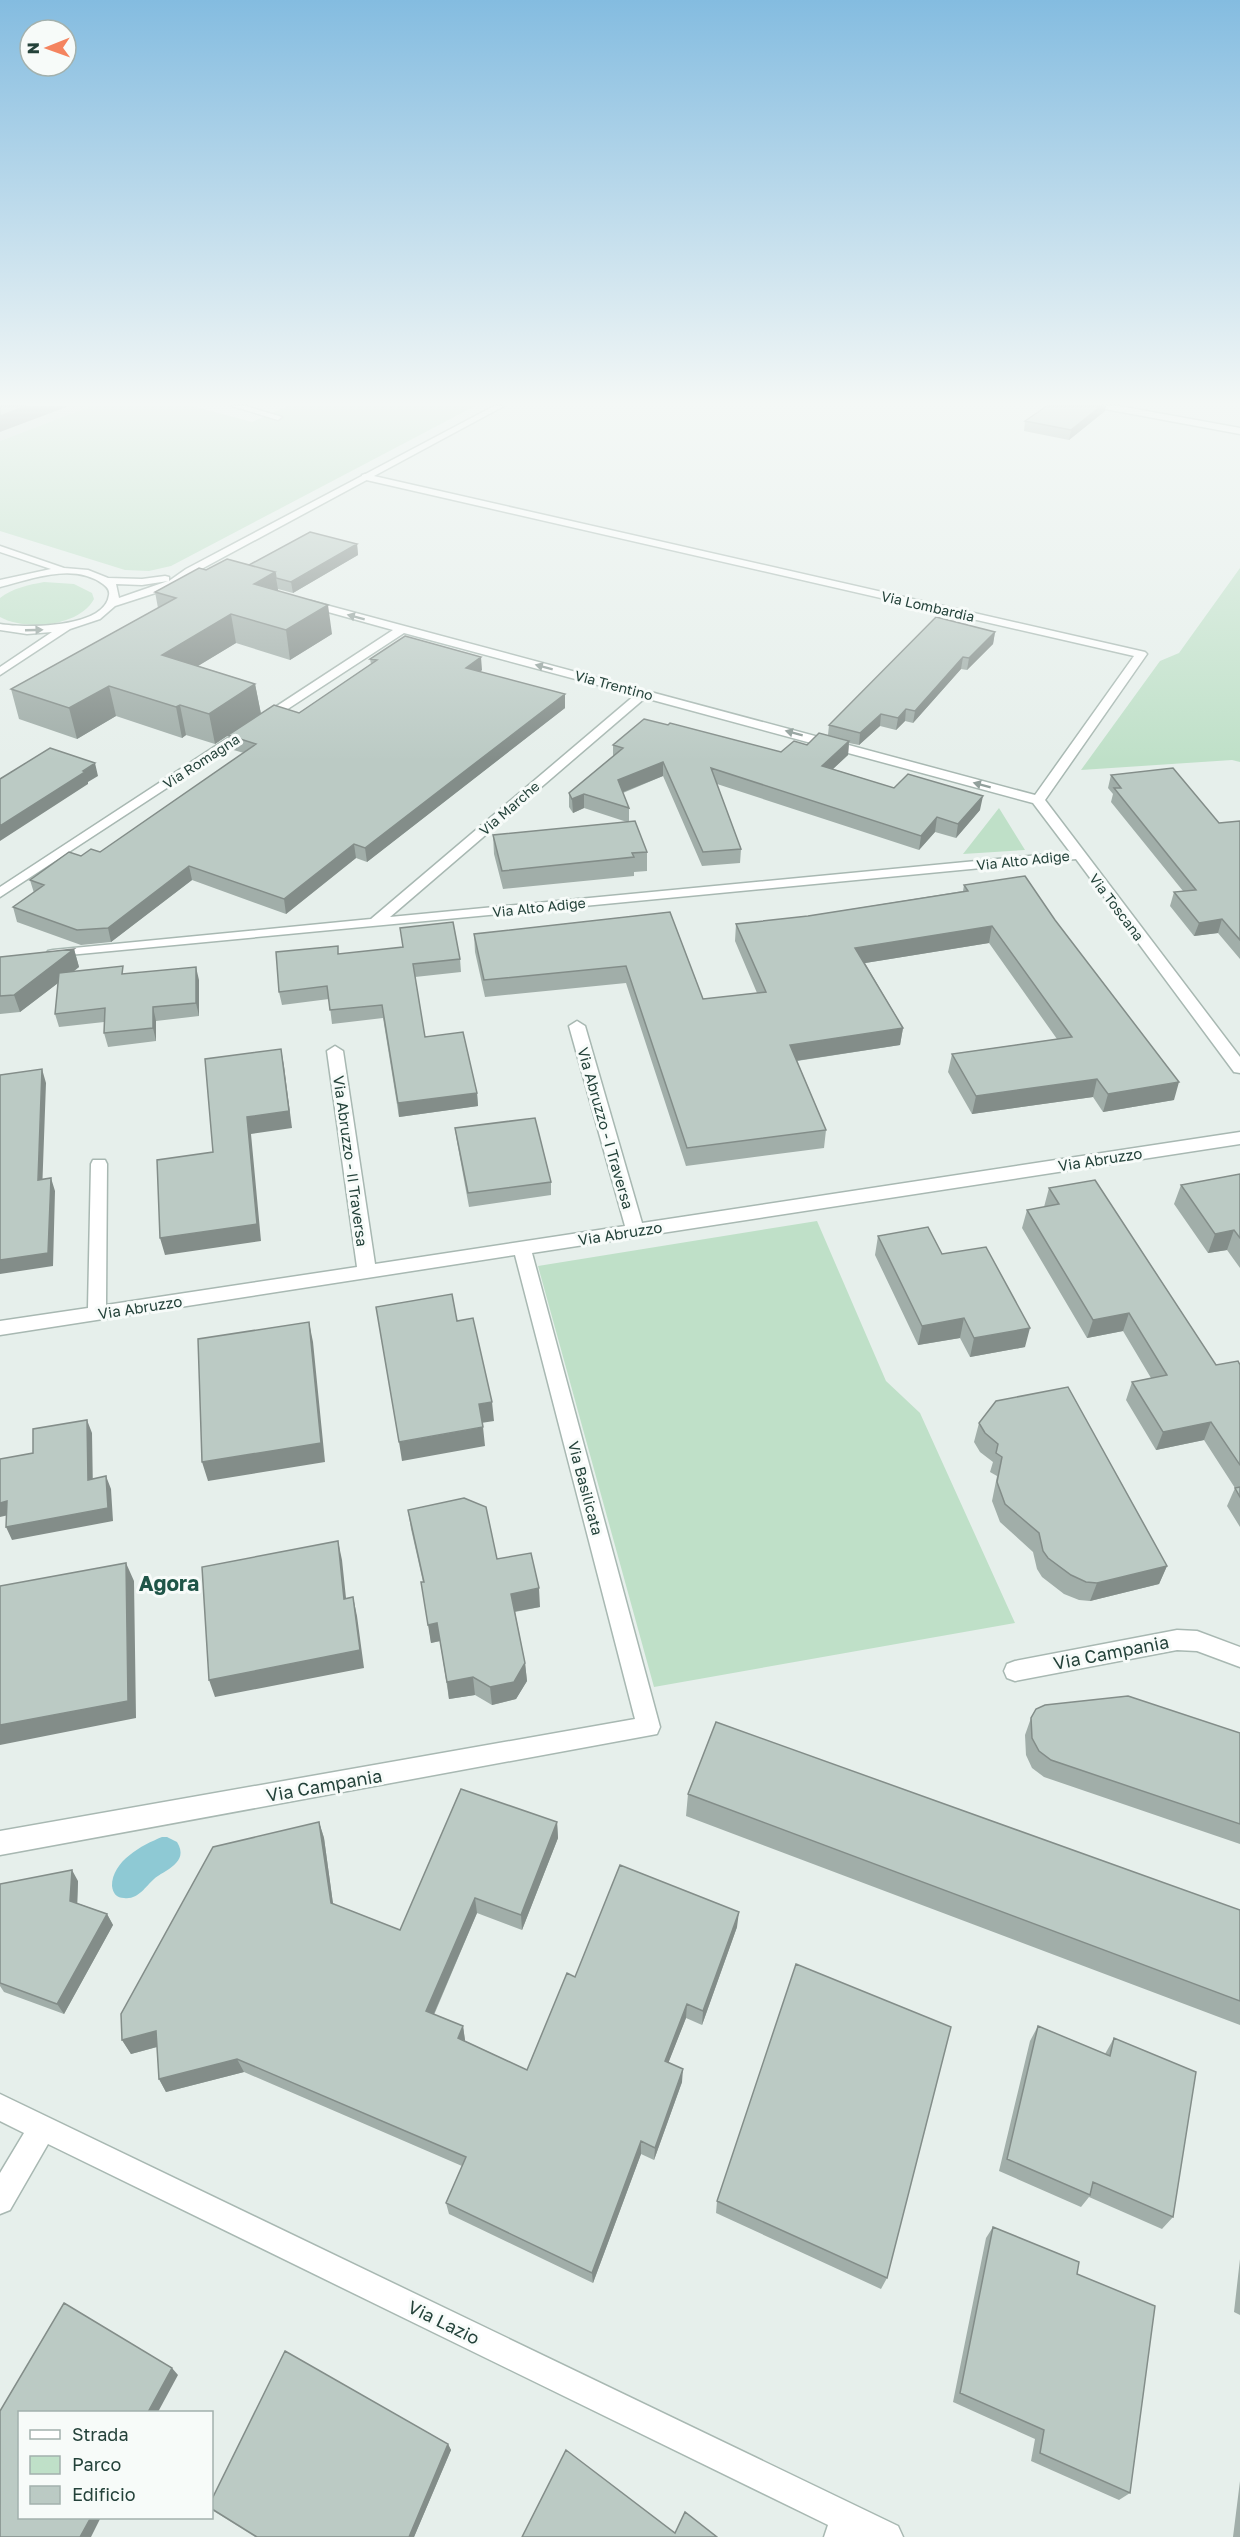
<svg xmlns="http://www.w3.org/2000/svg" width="1240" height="2537" font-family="'Golos Text',sans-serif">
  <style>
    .built { fill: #d4dfda }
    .green { fill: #bfe0c8 }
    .water { fill: #8ec9d4 }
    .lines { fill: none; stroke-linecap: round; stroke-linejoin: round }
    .minor-casing { stroke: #a8b8b2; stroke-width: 3 }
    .tertiary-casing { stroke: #a8b8b2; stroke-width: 3 }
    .minor { fill: #fff; fill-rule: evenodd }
    .tertiary { fill: #fff; fill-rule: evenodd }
    .wall { fill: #a1aea9 }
    .shaded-wall { fill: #838d89 }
    .building { fill: #bbcac4; stroke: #838d89; stroke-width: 1.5 }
    .oneway { fill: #92a09c }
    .labels { text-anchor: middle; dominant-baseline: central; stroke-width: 6; stroke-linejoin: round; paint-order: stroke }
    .far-street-label { font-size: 14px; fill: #24423a; stroke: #f7fbf9 }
    .street-label { font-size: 15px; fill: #24423a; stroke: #f7fbf9 }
    .near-street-label { font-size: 18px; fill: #24423a; stroke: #f7fbf9 }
    .district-label { font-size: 21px; font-weight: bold; fill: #1f5548; stroke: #f7fbf9 }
  </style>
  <rect width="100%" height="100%" fill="#e6efeb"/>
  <path class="built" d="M0,406H91L0,441Z"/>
  <path class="green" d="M91,406H193L252,422L288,406H475L171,566L149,571L125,570L0,531V441Z
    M1240,568V762L1232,760L1081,770L1160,661L1179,653Z
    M44,582L74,584L92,593L94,599C79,627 25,631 0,617V598C13,588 28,585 44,582Z
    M999,808L1025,850L963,854Z
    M817,1221L886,1381L920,1413L1015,1623L654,1687L538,1266Z"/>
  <path class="water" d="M162,1837H167L177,1842C190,1863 164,1870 154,1879C145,1887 138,1900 124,1898C117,1898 113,1894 112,1886C112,1861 142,1845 162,1837Z"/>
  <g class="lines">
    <defs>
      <path id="minor" d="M232,406H246L282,417L278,420Z
        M1101,406H1119L1240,428V434L1105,409Z
        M365,474L1145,652L1147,654L1045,800L1240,1057V1073L1234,1072L1076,859L48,957L46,954L48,951L53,950L371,919L635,695L404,633L0,897V887L393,630L303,605V601H311L1035,795L1134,656L362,479V475ZM645,698L1033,803L1070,852L390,917Z
        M577,1021L585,1026L642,1223L1240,1132V1144L532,1253L660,1727L657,1734L0,1855V1831L635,1719L515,1255L0,1335V1321L88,1308L91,1164L93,1160H105L107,1164L106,1305L357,1267L327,1051L335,1046L343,1051L375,1264L625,1226L569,1026Z
        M1177,1630L1197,1631L1240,1647V1667L1197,1651L1177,1650L1015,1681L1007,1678L1004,1671L1007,1664L1015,1661Z
        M0,2094L898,2526L903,2537H824L828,2525L48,2144L10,2210L0,2214V2173L24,2133L0,2121Z"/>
      <path id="tertiary" d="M494,406H504L194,573L174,587L115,606L100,619L70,629L0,675V667L52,632L27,634L0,630V624C23,628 105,629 109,595C110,590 107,587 103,584C74,562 31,579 0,587V580L51,569L0,552V546L64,568L88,570L108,578L142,579L165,576L169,577V581L186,569ZM168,581L119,598L116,584L142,585Z"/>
    </defs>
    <use href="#minor" class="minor-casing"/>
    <use href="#tertiary" class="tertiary-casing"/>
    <use href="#minor" class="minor"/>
    <use href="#tertiary" class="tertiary"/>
  </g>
  <path class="wall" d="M1105,411L1069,440L1024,431L1025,421Z
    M357,544L358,555L293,593L278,589V591L332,634L290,660L236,643L198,666L255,684L261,714L299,713L371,664L370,659L482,670L480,672L565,694V708L367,862L356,858L286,914L192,880L111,942L81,945L17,922L13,907L34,893L30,880L81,856L100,852L244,753L230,749L228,735L215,744L186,735L182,738L116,716L77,739L19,719L11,689L158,608L155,592L206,570L249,565Z
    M995,632L993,644L967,670L961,669L913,723L905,721L896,730L880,726L859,745L849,743L848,755L833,769L894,788L980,810L956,838L935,832L919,850L717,784L741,849L740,863L702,866L663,776L623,793L629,808V822L647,852V871L634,872V876L503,889L494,854L493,835L627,822L584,808L573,813L569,807V793L613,756V745L668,725L781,752L807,745L828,735L829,725Z
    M1111,775L1219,823L1240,821V959L1218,933L1194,936L1170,906L1174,892L1183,891L1111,802L1113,794L1108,788Z
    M964,885L1174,1100L1103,1112L1093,1097L972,1114L948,1072L952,1054L1057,1039L989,943L865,963L903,1028L900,1045L797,1061L826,1130L824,1148L686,1166L626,983L485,997L475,952L474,934L670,912L703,999L757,993L735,941L736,924L808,916L963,891Z
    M74,949L79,967L73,972L125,974L199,980V1016L156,1021V1041L108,1047L104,1033V1022L59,1027L55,1014L58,983L20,1012L0,1014V957Z
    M339,954L460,959L461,972L415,977L425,1037L477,1093L478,1106L399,1117L383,1018L332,1024L329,999L282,1005L279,992Z
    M455,1128L551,1182V1195L469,1207L457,1142Z
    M1240,1174V1268L1227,1250L1208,1253L1174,1204L1181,1185Z
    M1049,1188L1216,1365H1240V1527L1227,1506L1235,1488L1204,1440L1156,1450L1126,1400L1132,1382L1151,1378L1123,1331L1087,1338L1022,1228L1027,1210L1044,1207Z
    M878,1236L942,1254L1025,1347L970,1357L960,1338L918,1345L875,1255Z
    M979,1423L1167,1566L1159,1584L1090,1601L1079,1600L1064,1594L1042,1577L1037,1569L1033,1552L1000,1522L992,1501L997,1476L990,1472L993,1462L980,1452L974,1442Z
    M408,1510L497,1559L540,1607L515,1612L525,1663L527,1681L516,1699L492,1705L475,1695L449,1699L440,1641L431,1643L423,1582L411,1529Z
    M1031,1718L1240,1733V1844L1044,1777L1032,1768L1026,1755L1025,1735Z
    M688,1794L1240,1910V2025L686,1816Z
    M319,1822L324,1838L333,1904L400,1930L557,1822L558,1838L522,1930L477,1913L434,2015L463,2026L465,2041L527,2070L575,1977L737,1927L702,2025L686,2018L668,2063L682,2082L654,2160L641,2154L593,2283L449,2214L446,2203L462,2166L244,2072L166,2092L159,2079L157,2047L131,2054L122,2040Z
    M78,1881L77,1903L107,1914L113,1925L64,2014L4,1992L0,1986V1884Z
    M1038,2026L1105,2054L1114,2038L1173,2217L1162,2229L1089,2197L1081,2207L999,2171L1030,2041Z
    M717,2201L887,2278L881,2289L716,2213Z
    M993,2227L1077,2274L1130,2493L1119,2500L1031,2461L1035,2439L953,2402L986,2238Z
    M1240,2259V2315L1234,2312Z
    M448,2444L451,2450L414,2537H255L212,2510V2499Z
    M1240,2481V2537H1233Z"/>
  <path class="shaded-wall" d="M27,406H69L0,432V416Z
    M1101,406H1106L1105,411L1069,440L1071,430Z
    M357,544L358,555L293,593L291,582Z
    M275,572L280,601L254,584Z
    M328,605L332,634L290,660L286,630Z
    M231,614L236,643L168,684L162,655Z
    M995,632L993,644L967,670L969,658Z
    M481,657L482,670L467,681L466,668Z
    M963,657L961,669L913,723L915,711Z
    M255,684L261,714L215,744L209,714Z
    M109,686L116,716L77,739L69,708Z
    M565,694V708L367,862L365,848Z
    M180,705L186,735L182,738L176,707Z
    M906,709L905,721L896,730L898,718Z
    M881,714L880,726L859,745L860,733Z
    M849,741L848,755L821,780L822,766Z
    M663,762V776L618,794V780Z
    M95,763L98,776L88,782V784L0,841V826Z
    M584,794V808L573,813L572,799Z
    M983,796L980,810L956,838L958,824Z
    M937,817L935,832L919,850L921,836Z
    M354,844L356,858L286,914L284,899Z
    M189,866L192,880L111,942L108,928Z
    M1222,919L1218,933L1194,936L1199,923Z
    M992,926L989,943L853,965L855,948Z
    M74,949L79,967L20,1012L14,995Z
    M196,967L199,980V1016L196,1003Z
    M153,1007L156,1021V1041L153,1028Z
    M903,1028L900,1045L788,1062L790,1045Z
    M281,1049L284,1066L292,1128L251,1134L261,1241L165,1255L160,1238L247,1117Z
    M42,1069L46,1083L42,1193L38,1180Z
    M1097,1079L1093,1097L972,1114L976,1096Z
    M1179,1082L1174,1100L1103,1112L1108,1094Z
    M477,1093L478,1106L399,1117L398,1103Z
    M51,1178L55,1191L53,1266L0,1274V1260Z
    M1234,1230L1227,1250L1208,1253L1215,1234Z
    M1129,1313L1123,1331L1087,1338L1093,1320Z
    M964,1318L960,1338L918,1345L922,1326Z
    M309,1322L313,1342L325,1462L208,1481L202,1462Z
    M1030,1328L1025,1347L970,1357L974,1338Z
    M492,1402L494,1421L481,1423L479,1404Z
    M87,1420L92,1433L93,1493L88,1480Z
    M1211,1422L1204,1440L1156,1450L1163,1432Z
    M483,1427L485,1446L402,1461L399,1442Z
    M106,1476L111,1489L113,1521L12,1540L6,1527Z
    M7,1501L13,1514L0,1517V1503Z
    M338,1541L342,1560L348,1617L344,1599Z
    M126,1563L134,1581L136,1718L0,1745V1725Z
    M1167,1566L1159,1584L1090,1601L1097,1583Z
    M539,1588L540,1607L512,1612L511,1594Z
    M353,1597L357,1616L364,1668L215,1697L209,1680Z
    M437,1623L440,1641L431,1643L428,1625Z
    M525,1663L527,1681L516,1699L492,1705L490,1687Z
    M473,1677L475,1695L449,1699L447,1682Z
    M319,1822L324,1838L335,1918L331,1903Z
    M557,1822L558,1838L522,1930L521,1915Z
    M72,1870L78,1881L77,1912L70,1901Z
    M475,1898L477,1913L429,2025L426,2011Z
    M739,1912L737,1927L702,2025L703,2011Z
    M107,1914L113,1925L64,2014L57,2004Z
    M687,2004L686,2018L664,2074L665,2061Z
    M463,2026L465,2040L461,2051L458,2038Z
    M156,2031L164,2045L131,2054L122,2040Z
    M237,2059L244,2072L166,2092L159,2079Z
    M683,2069L682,2082L654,2160L655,2148Z
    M641,2141V2154L593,2283L592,2273Z
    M172,2368L178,2375L158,2412H148Z
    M448,2444L451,2450L414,2537H409Z
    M91,2517H101L91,2537H80Z"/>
  <path class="building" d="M0,406H27L0,416Z
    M1047,406H1101L1071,430L1025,421Z
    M310,532L357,544L291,582L276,578L275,572L249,565Z
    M227,559L275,572L254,584L328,605L286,630L231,614L162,655L255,684L209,714L180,705L176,707L109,686L69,708L11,689L176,598L155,592L199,568L206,570Z
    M936,617L995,632L969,658L963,657L915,711L906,709L898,718L881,714L860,733L829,725Z
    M405,636L481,657L466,668L565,694L365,848L354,844L284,899L189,866L108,928L77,930L13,907L44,885L30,880L69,852L81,856L91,849L100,852L256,744L228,735L274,705L299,713L377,660L370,659Z
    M644,719L668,725L670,723L781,752L794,741L807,745L819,733L849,741L822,766L894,788L908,774L983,796L958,824L937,817L921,836L711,768L741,849L703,852L663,762L618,780L629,808L584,794L572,799L569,793L623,748L613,745Z
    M50,748L95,763L83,771L85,772L0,826V779Z
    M1173,768L1219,823L1240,821V940L1222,919L1199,923L1174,892L1196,890L1114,788H1121L1111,775Z
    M635,821L647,852L632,853L634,857L502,871L493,835Z
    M1025,876L1055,920L1179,1082L1108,1094L1097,1079L976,1096L952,1054L1072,1037L992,926L855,948L903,1028L790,1045L826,1130L687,1148L626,966L484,980L474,934L670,912L703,999L766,992L736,924L808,916L968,891L964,885Z
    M453,922L460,959L413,964L425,1037L463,1032L477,1093L398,1103L382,1005L330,1010L327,986L279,992L276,952L338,946V954L403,947L400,928Z
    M74,949L14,995L0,996V957Z
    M123,966L122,974L196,967V1003L153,1007V1028L104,1033L105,1008L55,1014L59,973Z
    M281,1049L289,1111L247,1117L257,1224L160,1238L157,1160L213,1152L205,1059Z
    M42,1069L38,1180L51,1178L48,1253L0,1260V1075Z
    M535,1118L551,1182L468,1193L455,1128Z
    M1240,1174V1238L1234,1230L1215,1234L1181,1185Z
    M1095,1180L1216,1365L1238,1361L1240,1365V1465L1211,1422L1163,1432L1132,1382L1167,1375L1129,1313L1093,1320L1027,1210L1059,1204L1049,1188Z
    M928,1227L942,1254L986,1247L1030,1328L974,1338L964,1318L922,1326L878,1236Z
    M452,1294L457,1321L473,1318L492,1402L479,1404L483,1427L399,1442L376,1307Z
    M309,1322L321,1443L202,1462L198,1339Z
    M1068,1387L1167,1566L1097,1583L1086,1582L1071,1575L1048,1558L1043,1551L1039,1533L1005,1504L997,1482L1002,1457L996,1453L998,1444L985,1433L979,1423L996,1401Z
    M87,1420L88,1480L106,1476L108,1508L6,1527L7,1501L0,1503V1459L33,1453V1429Z
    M1240,1487V1497L1235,1488Z
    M464,1498L486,1507L497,1559L531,1553L539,1588L511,1594L525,1663L514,1682L490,1687L473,1677L447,1682L437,1623L428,1625L421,1582H424L408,1510Z
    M338,1541L344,1599L353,1597L360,1650L209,1680L202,1567Z
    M126,1563L128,1701L0,1725V1586Z
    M1128,1696L1240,1733V1824L1051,1760L1039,1751L1032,1738L1031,1718L1036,1709L1045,1705Z
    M716,1722L1240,1910V2001L688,1794Z
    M461,1789L557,1822L521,1915L475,1898L426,2011L463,2026L458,2038L527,2070L567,1973L575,1977L620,1865L739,1912L703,2011L687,2004L665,2061L683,2069L655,2148L641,2141L592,2273L446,2203L466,2157L237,2059L159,2079L156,2031L122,2040L121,2014L213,1847L319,1822L331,1903L400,1930Z
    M72,1870L70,1901L107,1914L57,2004L0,1983V1884Z
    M796,1964L951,2027L887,2278L717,2201Z
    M1038,2026L1110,2056L1114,2038L1196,2072L1173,2217L1093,2182L1090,2195L1007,2159Z
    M993,2227L1079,2262L1077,2274L1155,2306L1130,2493L1040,2453L1044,2430L960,2393Z
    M64,2303L172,2368L148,2412H20V2517H91L80,2537H0V2411Z
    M285,2351L448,2444L409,2537H257L212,2509V2499Z
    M566,2450L675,2533L685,2512L717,2537H522Z"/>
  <defs><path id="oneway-solid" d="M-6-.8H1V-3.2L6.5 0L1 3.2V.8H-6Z" transform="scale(1.5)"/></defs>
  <g class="oneway">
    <use href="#oneway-solid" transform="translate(356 617) rotate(-165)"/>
    <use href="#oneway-solid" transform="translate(34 630) rotate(-2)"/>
    <use href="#oneway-solid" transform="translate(544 667) rotate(-165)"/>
    <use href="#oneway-solid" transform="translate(794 733) rotate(-165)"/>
    <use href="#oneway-solid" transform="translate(982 785) rotate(-165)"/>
  </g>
  <linearGradient id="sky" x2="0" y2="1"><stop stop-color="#84bce0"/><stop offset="0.53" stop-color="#f4f8f6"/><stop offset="1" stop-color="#f4f8f6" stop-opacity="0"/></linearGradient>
  <rect width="1240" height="761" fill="url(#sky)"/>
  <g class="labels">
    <g class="far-street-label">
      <text transform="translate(928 606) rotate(13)">Via Lombardia</text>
      <text transform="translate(614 685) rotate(15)">Via Trentino</text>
      <text transform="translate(201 761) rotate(-33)">Via Romagna</text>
      <text transform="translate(509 808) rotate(-41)">Via Marche</text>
      <text transform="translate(1023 860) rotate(-6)">Via Alto Adige</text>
      <text transform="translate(539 907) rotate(-6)">Via Alto Adige</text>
      <text transform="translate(1117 907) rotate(53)">Via Toscana</text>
    </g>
    <g class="street-label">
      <text transform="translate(606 1128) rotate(74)">Via Abruzzo - I Traversa</text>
      <text transform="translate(1100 1159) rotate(-9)">Via Abruzzo</text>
      <text transform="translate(351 1161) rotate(82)">Via Abruzzo - II Traversa</text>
      <text transform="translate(620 1233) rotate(-9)">Via Abruzzo</text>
      <text transform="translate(140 1307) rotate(-9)">Via Abruzzo</text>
      <text transform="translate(586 1488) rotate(75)">Via Basilicata</text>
    </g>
    <g class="near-street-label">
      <text transform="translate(1111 1652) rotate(-11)">Via Campania</text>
      <text transform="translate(324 1785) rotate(-10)">Via Campania</text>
      <text transform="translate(444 2322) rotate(26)">Via Lazio</text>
    </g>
    <g class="district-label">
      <text x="169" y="1583">Agora</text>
    </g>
  </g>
  <rect x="18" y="2411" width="195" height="108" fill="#f7fbf9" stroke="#a3b1ad" stroke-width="1.5"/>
  <rect x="30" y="2430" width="30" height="9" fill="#ffffff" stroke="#a3b1ad" stroke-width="1.5"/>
  <text x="72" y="2441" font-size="18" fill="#24423a">Strada</text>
  <rect x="30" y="2456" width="30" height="18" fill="#bfe0c8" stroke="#a3b1ad" stroke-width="1.5"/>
  <text x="72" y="2471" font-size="18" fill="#24423a">Parco</text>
  <rect x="30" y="2486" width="30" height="18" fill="#bbcac4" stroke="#a3b1ad" stroke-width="1.5"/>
  <text x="72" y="2501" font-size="18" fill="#24423a">Edificio</text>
  <g transform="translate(48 48) rotate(269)"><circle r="28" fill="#f7fbf9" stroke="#a3b1ad" stroke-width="1.5"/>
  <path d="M0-4.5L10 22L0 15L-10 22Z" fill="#f4845f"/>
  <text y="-9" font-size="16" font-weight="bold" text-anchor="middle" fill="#24423a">N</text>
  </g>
</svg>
